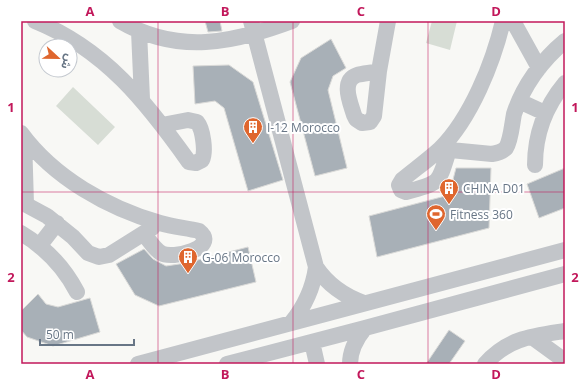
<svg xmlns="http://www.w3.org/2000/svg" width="586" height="385" font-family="'Open Sans','Noto Sans Arabic',sans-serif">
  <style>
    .garden { fill: #d7ddd5 }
    .building { fill: #a8b0b7; stroke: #dadad8 }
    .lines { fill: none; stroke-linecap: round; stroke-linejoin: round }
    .minor { stroke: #c2c5c9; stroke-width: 16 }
    .grid { fill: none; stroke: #c2185b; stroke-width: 1; stroke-opacity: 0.55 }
    .labels { text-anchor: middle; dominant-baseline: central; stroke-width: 4; stroke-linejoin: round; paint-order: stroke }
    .poi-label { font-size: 12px; fill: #687686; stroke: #fff; text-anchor: start }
    .neatline { fill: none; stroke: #c2185b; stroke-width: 1.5 }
    .grid-label { font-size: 13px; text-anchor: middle; font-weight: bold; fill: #c2185b }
  </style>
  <rect width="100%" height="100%" fill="#f8f8f5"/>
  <path class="garden" d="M432,21H457L450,50L426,43Z
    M73,87L115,127L98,145L56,106Z"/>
  <path class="building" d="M205,21H220L222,31L208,32Z
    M331,39L346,68L333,76L328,90L347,168L315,176L290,82L301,58Z
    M229,65L253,82L283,180L248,191L224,108L215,101L195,104L193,66Z
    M456,168H491L489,228L377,257L369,216L449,195Z
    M565,168V208L539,218L527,184Z
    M248,247L256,282L159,306L135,295L116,264L144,249L153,259L166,266L186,263Z
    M38,294L46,304L58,307L90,298L100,332L53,346L27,337L21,330V311Z
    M449,330L465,341L449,364H426Z"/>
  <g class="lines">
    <path class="minor" d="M35,21C105,49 147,103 189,162L196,163L202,160C206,152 203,129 197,122L188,120L162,125
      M120,21C178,55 233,43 292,21
      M251,21L316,267C313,289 305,306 291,323
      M513,21L539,68
      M139,31L142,99
      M379,71C372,73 363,73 357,75C340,81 351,104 354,115L356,119L362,123L370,122L374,116L379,71L388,21
      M519,101L545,113
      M21,133C54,178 108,208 160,223C173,227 187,228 199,231C220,248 172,260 161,253C154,249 149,240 144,234
      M24,138L26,204
      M440,149L492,154C498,153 502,152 506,148C511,140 512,124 514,114C523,86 542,60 565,41
      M449,150C438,185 441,182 406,192L401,190L399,185L402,180C414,170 428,160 440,149C471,118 493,63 503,21
      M535,165C535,134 545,107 565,83
      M21,202L47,216L73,237L88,253L99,257L109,255L152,228
      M21,233C46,248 64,267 77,292
      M40,245L57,223
      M316,267C328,285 344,296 364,303
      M532,337L565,361
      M312,342L317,364
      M138,364L565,250
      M227,364L365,328L565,274
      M350,364C350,350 356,339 365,328
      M485,364C508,338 532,336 565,331"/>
  </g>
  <path class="grid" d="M158,21V364M293,21V364M428,21V364M21,192H565"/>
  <defs>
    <symbol id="building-pin" viewBox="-11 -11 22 30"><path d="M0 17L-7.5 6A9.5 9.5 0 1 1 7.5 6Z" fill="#df662e" stroke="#fff"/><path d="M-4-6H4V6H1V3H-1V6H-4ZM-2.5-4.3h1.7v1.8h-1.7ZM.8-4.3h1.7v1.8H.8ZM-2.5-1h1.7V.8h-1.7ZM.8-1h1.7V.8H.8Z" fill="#fff"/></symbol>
    <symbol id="stadium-pin" viewBox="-11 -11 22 30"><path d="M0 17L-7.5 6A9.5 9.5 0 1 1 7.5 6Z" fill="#df662e" stroke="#fff"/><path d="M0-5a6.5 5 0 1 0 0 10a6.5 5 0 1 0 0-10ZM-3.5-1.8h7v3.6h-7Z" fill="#fff"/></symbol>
  </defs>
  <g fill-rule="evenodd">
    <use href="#building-pin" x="242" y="116" width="22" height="30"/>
    <use href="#building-pin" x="438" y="177" width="22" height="30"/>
    <use href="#stadium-pin" x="425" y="203" width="22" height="30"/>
    <use href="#building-pin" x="177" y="246" width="22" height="30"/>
  </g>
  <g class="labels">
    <g class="poi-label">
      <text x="267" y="127">I-12 Morocco</text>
      <text x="463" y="188">CHINA D01</text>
      <text x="450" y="214">Fitness 360</text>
      <text x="202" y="257">G-06 Morocco</text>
    </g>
  </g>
  <rect width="586" height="385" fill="none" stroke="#ffffff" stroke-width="44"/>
  <g transform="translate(58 58) rotate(112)"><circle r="19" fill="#ffffff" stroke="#c3c8cf"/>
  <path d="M0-3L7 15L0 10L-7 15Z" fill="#df662e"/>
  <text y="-6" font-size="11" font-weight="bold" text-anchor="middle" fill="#687686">ش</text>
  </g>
  <path d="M40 339v6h94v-6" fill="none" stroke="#687686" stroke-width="2"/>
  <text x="46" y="339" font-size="12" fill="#687686" stroke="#ffffff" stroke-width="3" paint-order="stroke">50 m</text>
  <rect x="22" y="22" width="542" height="341" class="neatline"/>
  <g class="grid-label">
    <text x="90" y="16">A</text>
    <text x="225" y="16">B</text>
    <text x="361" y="16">C</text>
    <text x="496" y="16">D</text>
    <text x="11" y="112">1</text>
    <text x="575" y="112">1</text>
    <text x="11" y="282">2</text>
    <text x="575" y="282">2</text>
    <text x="90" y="379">A</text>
    <text x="225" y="379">B</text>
    <text x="361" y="379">C</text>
    <text x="496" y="379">D</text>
  </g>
</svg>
